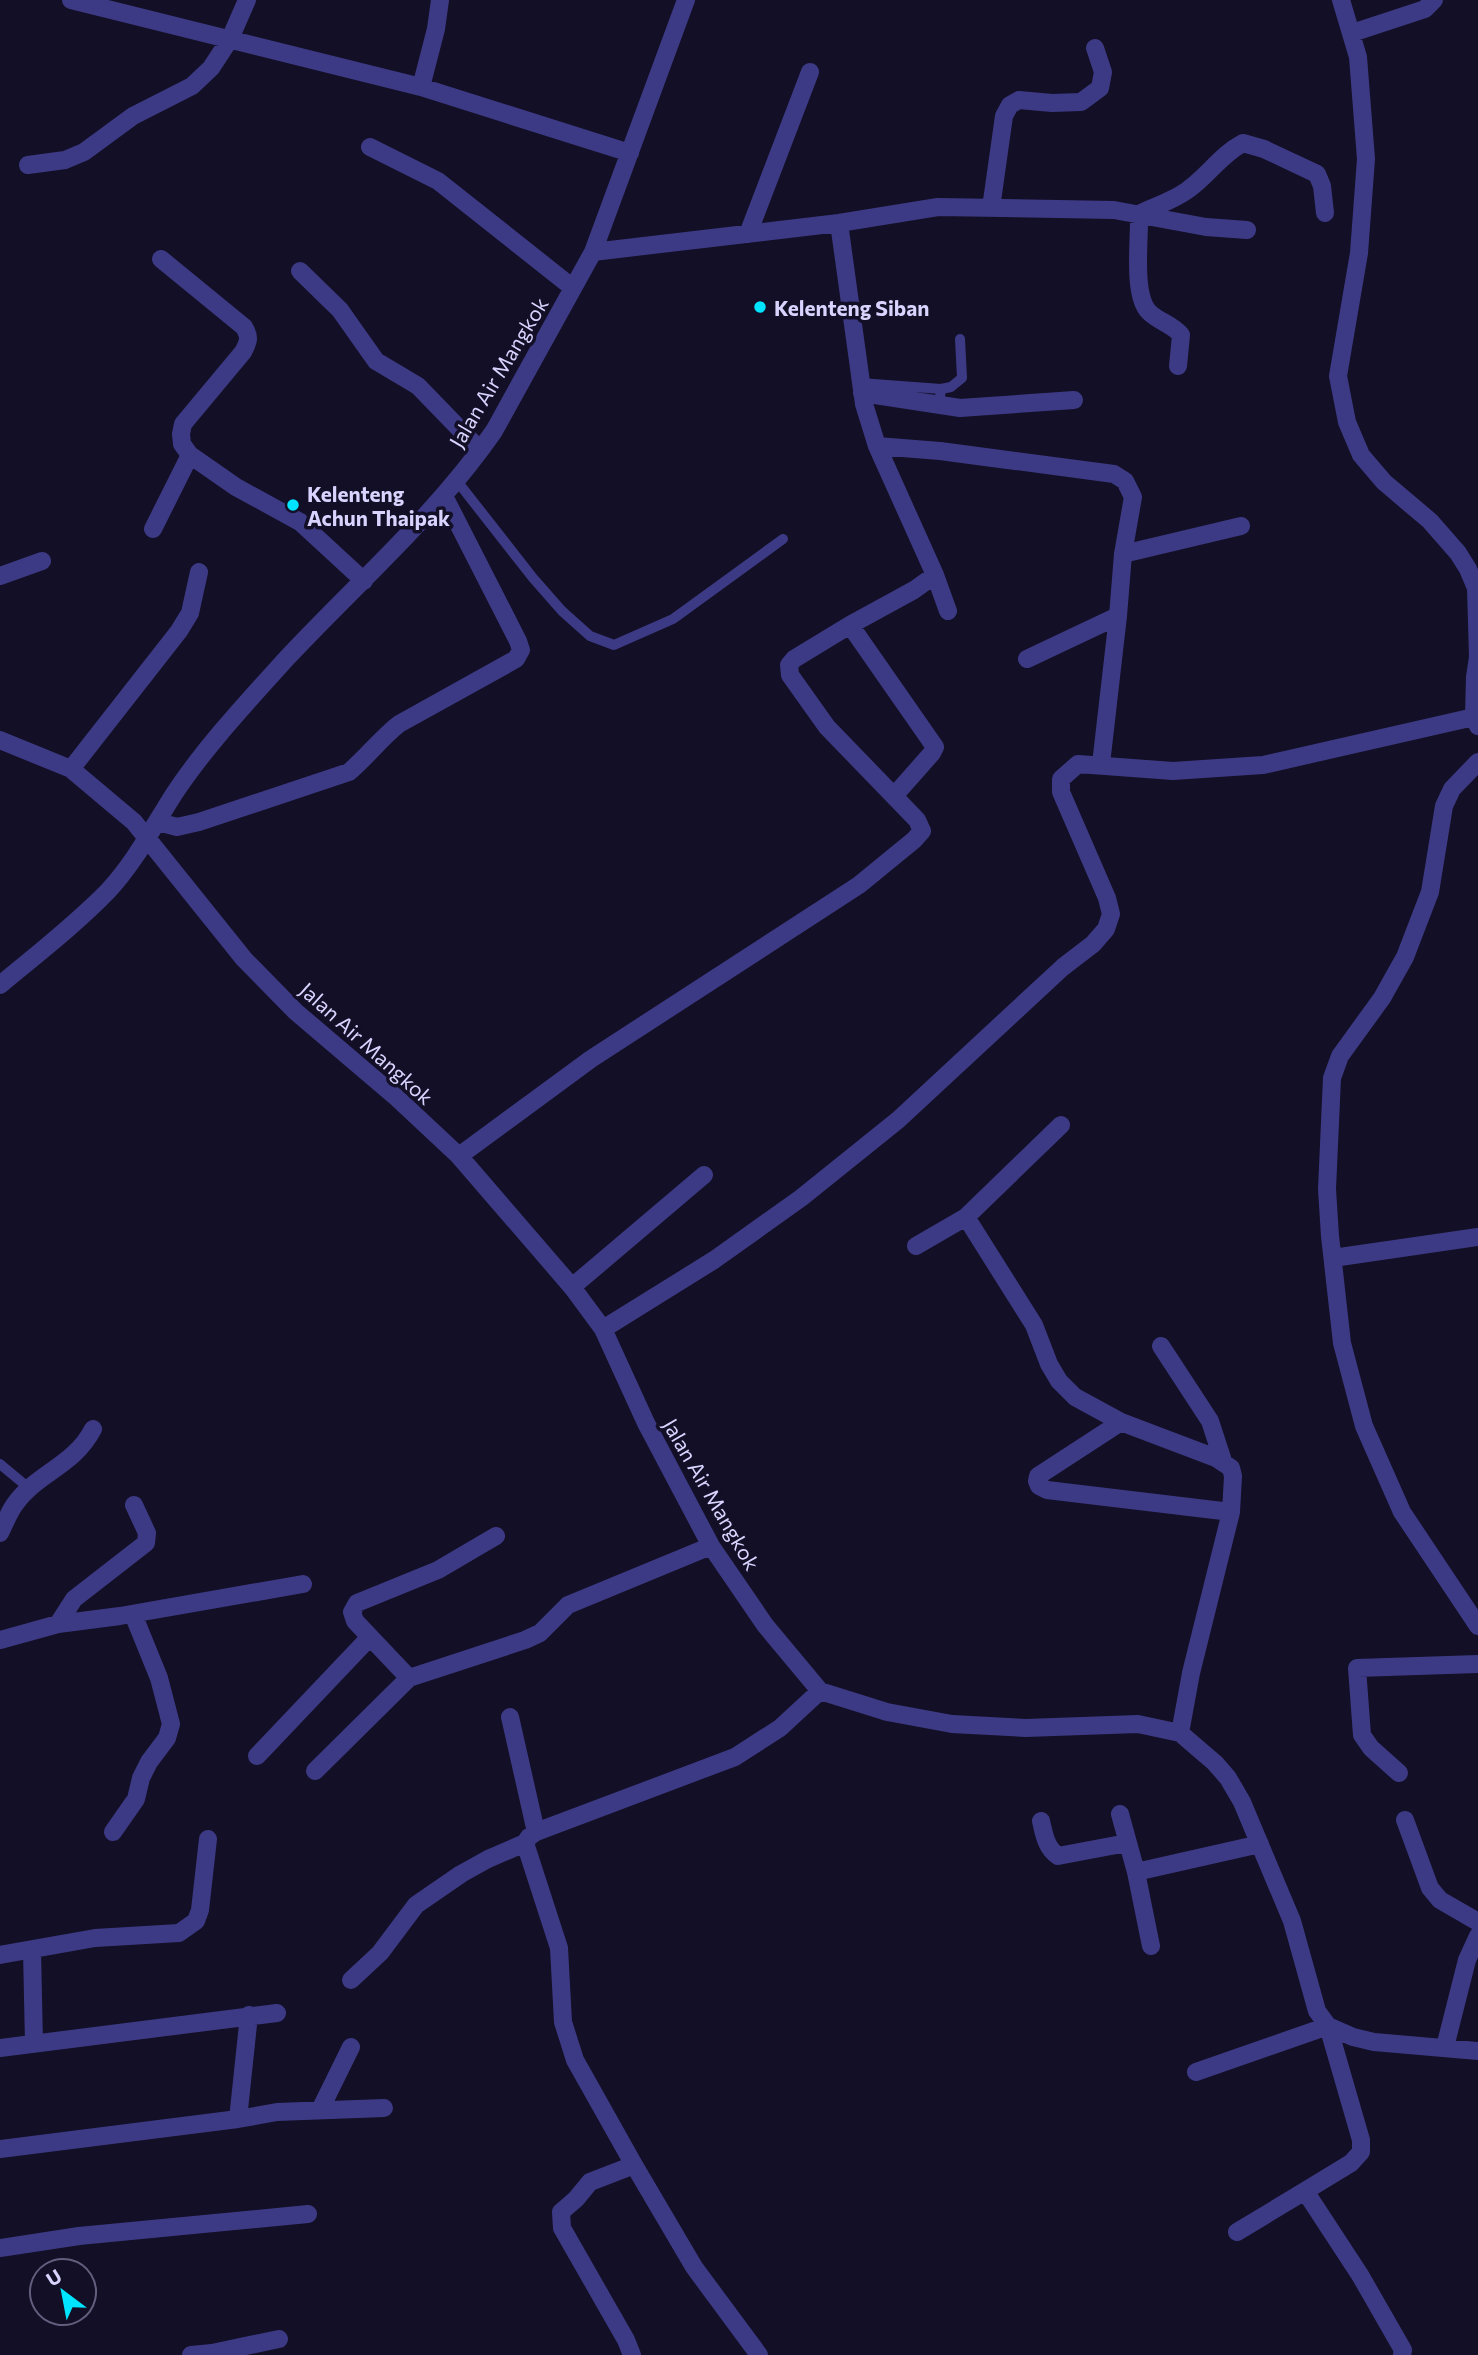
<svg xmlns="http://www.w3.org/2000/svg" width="1478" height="2355" font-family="Commissioner,sans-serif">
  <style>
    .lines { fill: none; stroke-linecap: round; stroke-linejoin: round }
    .lane { stroke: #3d3a85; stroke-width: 10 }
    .street { stroke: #3d3a85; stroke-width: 18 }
    .poi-dot { fill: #00e5ff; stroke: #130f26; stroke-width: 2.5 }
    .labels { text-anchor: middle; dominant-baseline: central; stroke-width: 7; stroke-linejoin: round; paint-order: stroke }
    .poi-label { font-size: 21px; font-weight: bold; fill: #d9d4ff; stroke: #130f26; text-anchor: start }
    .street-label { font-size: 21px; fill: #d9d4ff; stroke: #130f26 }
  </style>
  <rect width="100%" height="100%" fill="#130f26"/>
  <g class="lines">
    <path class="lane" d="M860,383L941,389L939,405
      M941,389L951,387L962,378L960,339
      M457,481L533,578L562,611L590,636L614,645L673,619L783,539
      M0,1464L30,1489"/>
    <path class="street" d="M71,0L421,87L630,153
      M1341,0L1358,57L1366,159L1359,253L1338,376L1347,422L1361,455L1384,482L1430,521L1458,553L1468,569L1476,588L1478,657L1475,677L1474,717L1478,726
      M1352,33L1425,9L1434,0
      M421,87L436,29L440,0
      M370,147L438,181L573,288
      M28,165L65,160L84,152L133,116L192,86L211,68L230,39L247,0
      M991,208L1004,116L1010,105L1019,100L1052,103L1081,102L1100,88L1103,72L1095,48
      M748,234L810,72
      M593,252L839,223L938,207L1114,210L1206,227L1247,230
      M161,259L244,327C250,337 249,341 243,352L183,424L181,434L182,444L190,455L236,487L300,522L364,581
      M300,271L340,310L376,361L418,386L480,450
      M1178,366L1181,335C1172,324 1159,322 1149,312C1132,295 1140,238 1139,214C1155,206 1175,200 1189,189C1209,174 1222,154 1243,143L1264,149L1317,174L1322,186L1325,213
      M862,393L960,408L1074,400
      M877,446L940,451L1114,474L1125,481L1133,497L1123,554L1118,616L1101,764
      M153,529L190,455
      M1123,554L1241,526
      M935,575L948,611
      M0,576L42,561
      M850,625L935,747L932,753L894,796
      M1027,659L1118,616
      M0,740L71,769L134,822L244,959L296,1012L397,1098L459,1156L572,1287L603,1329L646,1423L711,1546L765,1625L820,1691L887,1712L952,1724L1026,1728L1138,1724L1180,1733L1215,1763L1228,1778L1242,1802L1292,1921L1317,2011L1328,2026L1353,2037L1374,2042L1478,2051
      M1478,762L1452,789L1444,806L1430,892L1405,957L1382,998L1340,1056L1332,1078L1327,1189L1330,1236L1342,1343L1364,1426L1402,1512L1478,1626
      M71,769L179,631L190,613L199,572
      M158,822L177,827L199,822L349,772C367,757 381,738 399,724L516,659L521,650L518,641L444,496
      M0,985C36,955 75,925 108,891C135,862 153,827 174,794C205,747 248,701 286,659C356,584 435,516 494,431L593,252L686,0
      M459,1156L591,1059L859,885L914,840L922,831L917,820L827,727L790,675L789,665L794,659L850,625L914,590L935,575L877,446L864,404L839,223
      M966,1217L1034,1325L1049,1364L1059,1381L1075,1397L1121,1422L1216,1458L1231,1468L1233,1476L1231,1512L1191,1673L1180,1733
      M916,1246L966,1217L1061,1125
      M1333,1258L1478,1237
      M572,1287L704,1175
      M603,1329L714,1260L801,1198L898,1120L1063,967L1093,944L1106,929L1111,914L1107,898L1061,792V779L1078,764L1173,771L1263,765L1474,717
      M1161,1346L1210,1421L1223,1461
      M1121,1422L1038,1476L1037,1481L1039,1486L1047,1490L1231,1512
      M0,1533C5,1523 9,1512 15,1504C37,1473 74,1466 93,1429
      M58,1624L74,1599L146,1543L147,1533L134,1505
      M0,1640L58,1624L120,1616L303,1584
      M409,1678L355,1621L352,1612L357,1603L438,1570L496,1536
      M510,1717L536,1832
      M257,1756L370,1637
      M315,1771L409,1678L525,1640L540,1633L568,1605L711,1546
      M1399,1773L1371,1748L1362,1735L1357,1668L1478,1664
      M1120,1814L1136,1872L1151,1946
      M1405,1820L1430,1888L1440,1900L1478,1922
      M1041,1821C1044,1834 1046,1848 1058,1856L1127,1843
      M113,1832L136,1799L141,1778L149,1762L167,1738L171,1724L159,1678L133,1614
      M1136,1872L1260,1844
      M32,1950L34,2044
      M0,1955L95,1938L179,1933L196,1921L200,1910L208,1839
      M351,1980L380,1953L416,1905L461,1874L488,1859L525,1843
      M1445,2047L1467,1960L1478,1936
      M0,2048L277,2013
      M1196,2072L1328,2026L1361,2140V2152L1351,2163L1305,2191L1360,2275L1403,2350L1402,2355
      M320,2110L351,2047
      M238,2119L249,2015
      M0,2149L238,2119L277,2112L384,2108
      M1237,2232L1305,2191
      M0,2248L79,2236L308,2214
      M191,2355L212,2353L279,2339
      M632,2355L626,2340L562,2228L561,2212L576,2199L590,2182L634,2165
      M759,2355L694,2267L634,2165L575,2060L563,2022L559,1948L525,1843L529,1837L536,1832L735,1757L780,1728L820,1691"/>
  </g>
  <g class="poi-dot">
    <circle cx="760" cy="307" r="7"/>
    <circle cx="293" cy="505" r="7"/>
  </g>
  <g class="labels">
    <g class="poi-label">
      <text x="774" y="307">Kelenteng Siban</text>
      <text x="307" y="493">Kelenteng<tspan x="307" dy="24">Achun Thaipak</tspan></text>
    </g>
    <g class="street-label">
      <text transform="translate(498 372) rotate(-59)">Jalan Air Mangkok</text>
      <text transform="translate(367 1043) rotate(42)">Jalan Air Mangkok</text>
      <text transform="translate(712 1494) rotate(60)">Jalan Air Mangkok</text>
    </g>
  </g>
  <g transform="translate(63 2292) rotate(328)"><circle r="33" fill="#130f26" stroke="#625e7d" stroke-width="2"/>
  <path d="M0-5L12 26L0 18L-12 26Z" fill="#00e5ff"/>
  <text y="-10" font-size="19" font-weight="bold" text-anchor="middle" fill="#d9d4ff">U</text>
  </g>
</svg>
